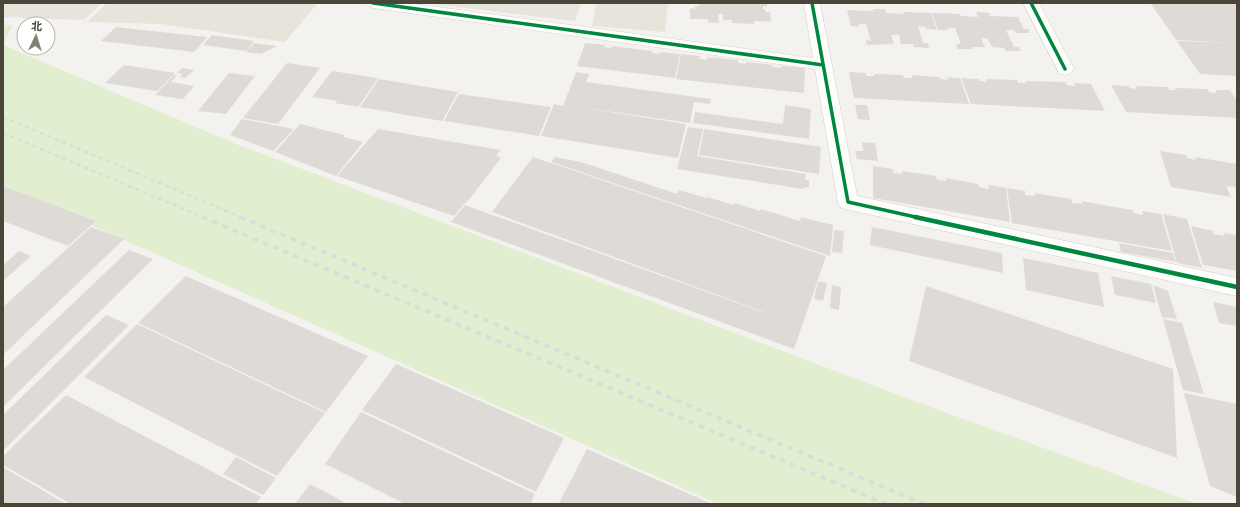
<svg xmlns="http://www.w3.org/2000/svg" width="1240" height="507" font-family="'Roboto Condensed','Noto Sans SC',sans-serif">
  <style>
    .residential { fill: #e7e4dc }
    .green { fill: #e1eecf }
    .building { fill: #dedbd6 }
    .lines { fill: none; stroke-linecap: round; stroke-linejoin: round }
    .minor-casing { stroke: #d2d0cb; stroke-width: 1 }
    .minor { fill: #fdfdfc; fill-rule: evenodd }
    .rail-far1 { stroke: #dbdbda; stroke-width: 2.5; stroke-dasharray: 4 4; stroke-linecap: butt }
    .rail { stroke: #dbdbda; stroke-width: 3.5; stroke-dasharray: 5.5 5.5; stroke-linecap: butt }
    .cycleway-far1-casing { stroke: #fff; stroke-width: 5.5 }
    .cycleway-casing { stroke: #fff; stroke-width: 7 }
    .cycleway-far1 { stroke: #00873e; stroke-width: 3.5 }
    .cycleway { stroke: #00873e; stroke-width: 4.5 }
  </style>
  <rect width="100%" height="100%" fill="#f4f2ee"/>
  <path class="residential" d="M3,3H102L84,20L3,17Z
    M107,3H318L285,42L161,24L87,22Z
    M424,3H581L575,21Z
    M596,3H668L665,32L592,26Z"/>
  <path class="green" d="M3,25H13L3,45L236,144L925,405L1197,504H718L3,186Z"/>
  <path class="building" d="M699,3H767V7L763,6V9H765V12H770L771,22L754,21V24L732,23V20H723V14H718L719,23L708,22V19H690V8L695,9V6H699Z
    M1150,3H1237V24L1163,21Z
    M873,9H885L887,13L904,14L903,12L931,13L937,30L927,29L926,27L918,26L923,43H928L929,48L914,47L913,44H901L899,35H891L894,44L867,45L866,40L871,41L866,24H858L859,27L851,26L847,10L873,11Z
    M976,12L989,13L990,16L1018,17L1024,29H1028L1030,33H1016L1014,30H1006L1014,47H1019L1021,51H1006L1004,48L992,47L988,39L981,38L985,47H972L973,49H958L956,44H961L955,28H947L948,30H938L932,13L960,14L961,16L978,17Z
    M1163,21L1237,24V43L1176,40Z
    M116,27L207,37L194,52L101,41Z
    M212,35L254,41L246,51L203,45Z
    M1177,41L1237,43V76L1200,74Z
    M254,43L277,46L261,54L246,52Z
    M585,43L605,45L604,47L611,48L612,46L652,51V53L659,54L660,52L680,54L675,78L577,66Z
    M681,54L700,56L699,59L707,60V57L738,60V63L746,64V62L773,65L772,67L781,68V66L805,68L804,93L676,79Z
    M287,63L320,68L278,124L243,118Z
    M124,65L175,73L157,91L105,83Z
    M182,68L194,70L185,78L180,77L183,74L177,73Z
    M332,71L378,78L358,107L335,103L337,101L312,97Z
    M576,72L589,74L586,82L711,99L710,104L694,102L690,123L572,106L686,124L678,158L541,136L554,104L563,106Z
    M849,72L866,73V76H874V74L903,75L904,78H912V75L939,77L940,79L948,80L947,77L960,78L969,104L854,98Z
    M229,73L255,76L226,114L198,111Z
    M174,75H177L171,82L194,86L183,99L155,95Z
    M961,78L978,79L979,81L987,82L986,79L1017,80L1018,83H1026L1025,81L1066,82L1067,85L1075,86L1074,83L1091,84L1105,111L971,104Z
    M379,79L458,92L442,121L360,107Z
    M1111,85L1128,86L1130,88L1137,89L1136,86L1168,87L1169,90H1177L1175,88L1207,89L1209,92L1217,93L1215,90H1230L1237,101V118L1126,112Z
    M459,94L551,107L539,136L444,121Z
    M785,105L811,109L809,139L693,123L695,112L783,124Z
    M855,105H867L870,120L858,119Z
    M242,119L294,129L273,151L230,135Z
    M300,124L344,135L343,137L363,142L336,176L275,152Z
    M688,127L703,129L697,156L806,174L805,180H809V188L804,187L803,189L677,169Z
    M378,129L501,150L496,156L501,158L468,201L465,203L454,216L337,176Z
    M704,129L821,147L819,174L699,155Z
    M862,142L875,143L878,161L857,159L855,151H863Z
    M1160,151L1186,155L1187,158L1196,160L1195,157L1237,164V193L1235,187L1226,186L1231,197L1171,187Z
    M533,157L826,256L794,349L451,222L465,205L799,325L492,212Z
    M555,157L581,162L677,194L679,190L706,198L708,197L733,205L735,203L760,211L761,209L800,221L801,217L833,225L830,256L551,162Z
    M873,166L893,169V173L902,174V171L936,176L937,180L946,181V178L978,184L979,187L989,189L988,185L1006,188L1010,222L873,198Z
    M3,186L96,221L68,246L3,221Z
    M1007,188L1025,191V195L1035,196V193L1071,199L1072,203L1082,204L1081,201L1132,210L1133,213L1143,215L1142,211L1161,214L1172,251L1012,223Z
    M1163,214L1187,219L1202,268L1177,263Z
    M1191,226L1213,231L1214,234L1225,236L1223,233L1237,235V271L1203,265Z
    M91,227L124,239L3,355V307Z
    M872,227L1002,253L1003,273L870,245Z
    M834,230L844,231L842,253L832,252Z
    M1119,243L1173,253L1176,262L1121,252Z
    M129,250L153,259L3,407V370Z
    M19,251L31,256L3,281V265Z
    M1023,258L1098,273L1104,307L1026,290Z
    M186,276L368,356L326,412L138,323Z
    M1111,276L1151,284L1156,303L1115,295Z
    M818,281L827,283L823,301L814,299Z
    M832,285L841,287L839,310L830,308Z
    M1153,285L1168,291L1177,319L1162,317Z
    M926,286L1173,369L1177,458L909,361Z
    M1213,302L1237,307V326L1219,323Z
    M106,315L129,325L3,451V415Z
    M1163,319L1182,323L1204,394L1183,390Z
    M137,324L325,413L277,476L84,377Z
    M396,364L564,438L536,492L362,410Z
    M1184,393L1237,404V497L1210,486Z
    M66,395L261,497L256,504H71L3,465V456Z
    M361,412L535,494L530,504H405L325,464Z
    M587,449L712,504L559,503Z
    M236,457L276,478L263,495L223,474Z
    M3,467L66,504H3Z
    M310,484L348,504H295Z"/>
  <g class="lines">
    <defs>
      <path id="minor" d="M365,3H408L813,58L804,3H820L857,196L1237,278V296L841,208L838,202L815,69L373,8L367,6Z
        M1023,3H1039L1074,69L1071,73L1065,75L1059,73Z"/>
    </defs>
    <use href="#minor" class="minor-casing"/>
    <use href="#minor" class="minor"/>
    <path class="rail-far1" d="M3,117L243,218
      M3,133L205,218"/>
    <path class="rail" d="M202,217L886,504
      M240,217L924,504"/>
    <defs>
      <path id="cycleway-far1" d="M373,3L823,65
        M812,3L848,202L920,218
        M1031,3L1065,69"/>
      <path id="cycleway" d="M915,217L1237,287"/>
    </defs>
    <use href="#cycleway-far1" class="cycleway-far1-casing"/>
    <use href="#cycleway" class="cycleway-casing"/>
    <use href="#cycleway-far1" class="cycleway-far1"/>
    <use href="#cycleway" class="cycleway"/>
  </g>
  <rect width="1240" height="507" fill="none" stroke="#4b4439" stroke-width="8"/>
  <g transform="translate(36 36) rotate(4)"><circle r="19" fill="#ffffff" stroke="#b7b4b0"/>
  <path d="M0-3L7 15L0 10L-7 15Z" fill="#868178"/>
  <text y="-6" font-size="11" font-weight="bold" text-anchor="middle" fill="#4b4439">北</text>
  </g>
</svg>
